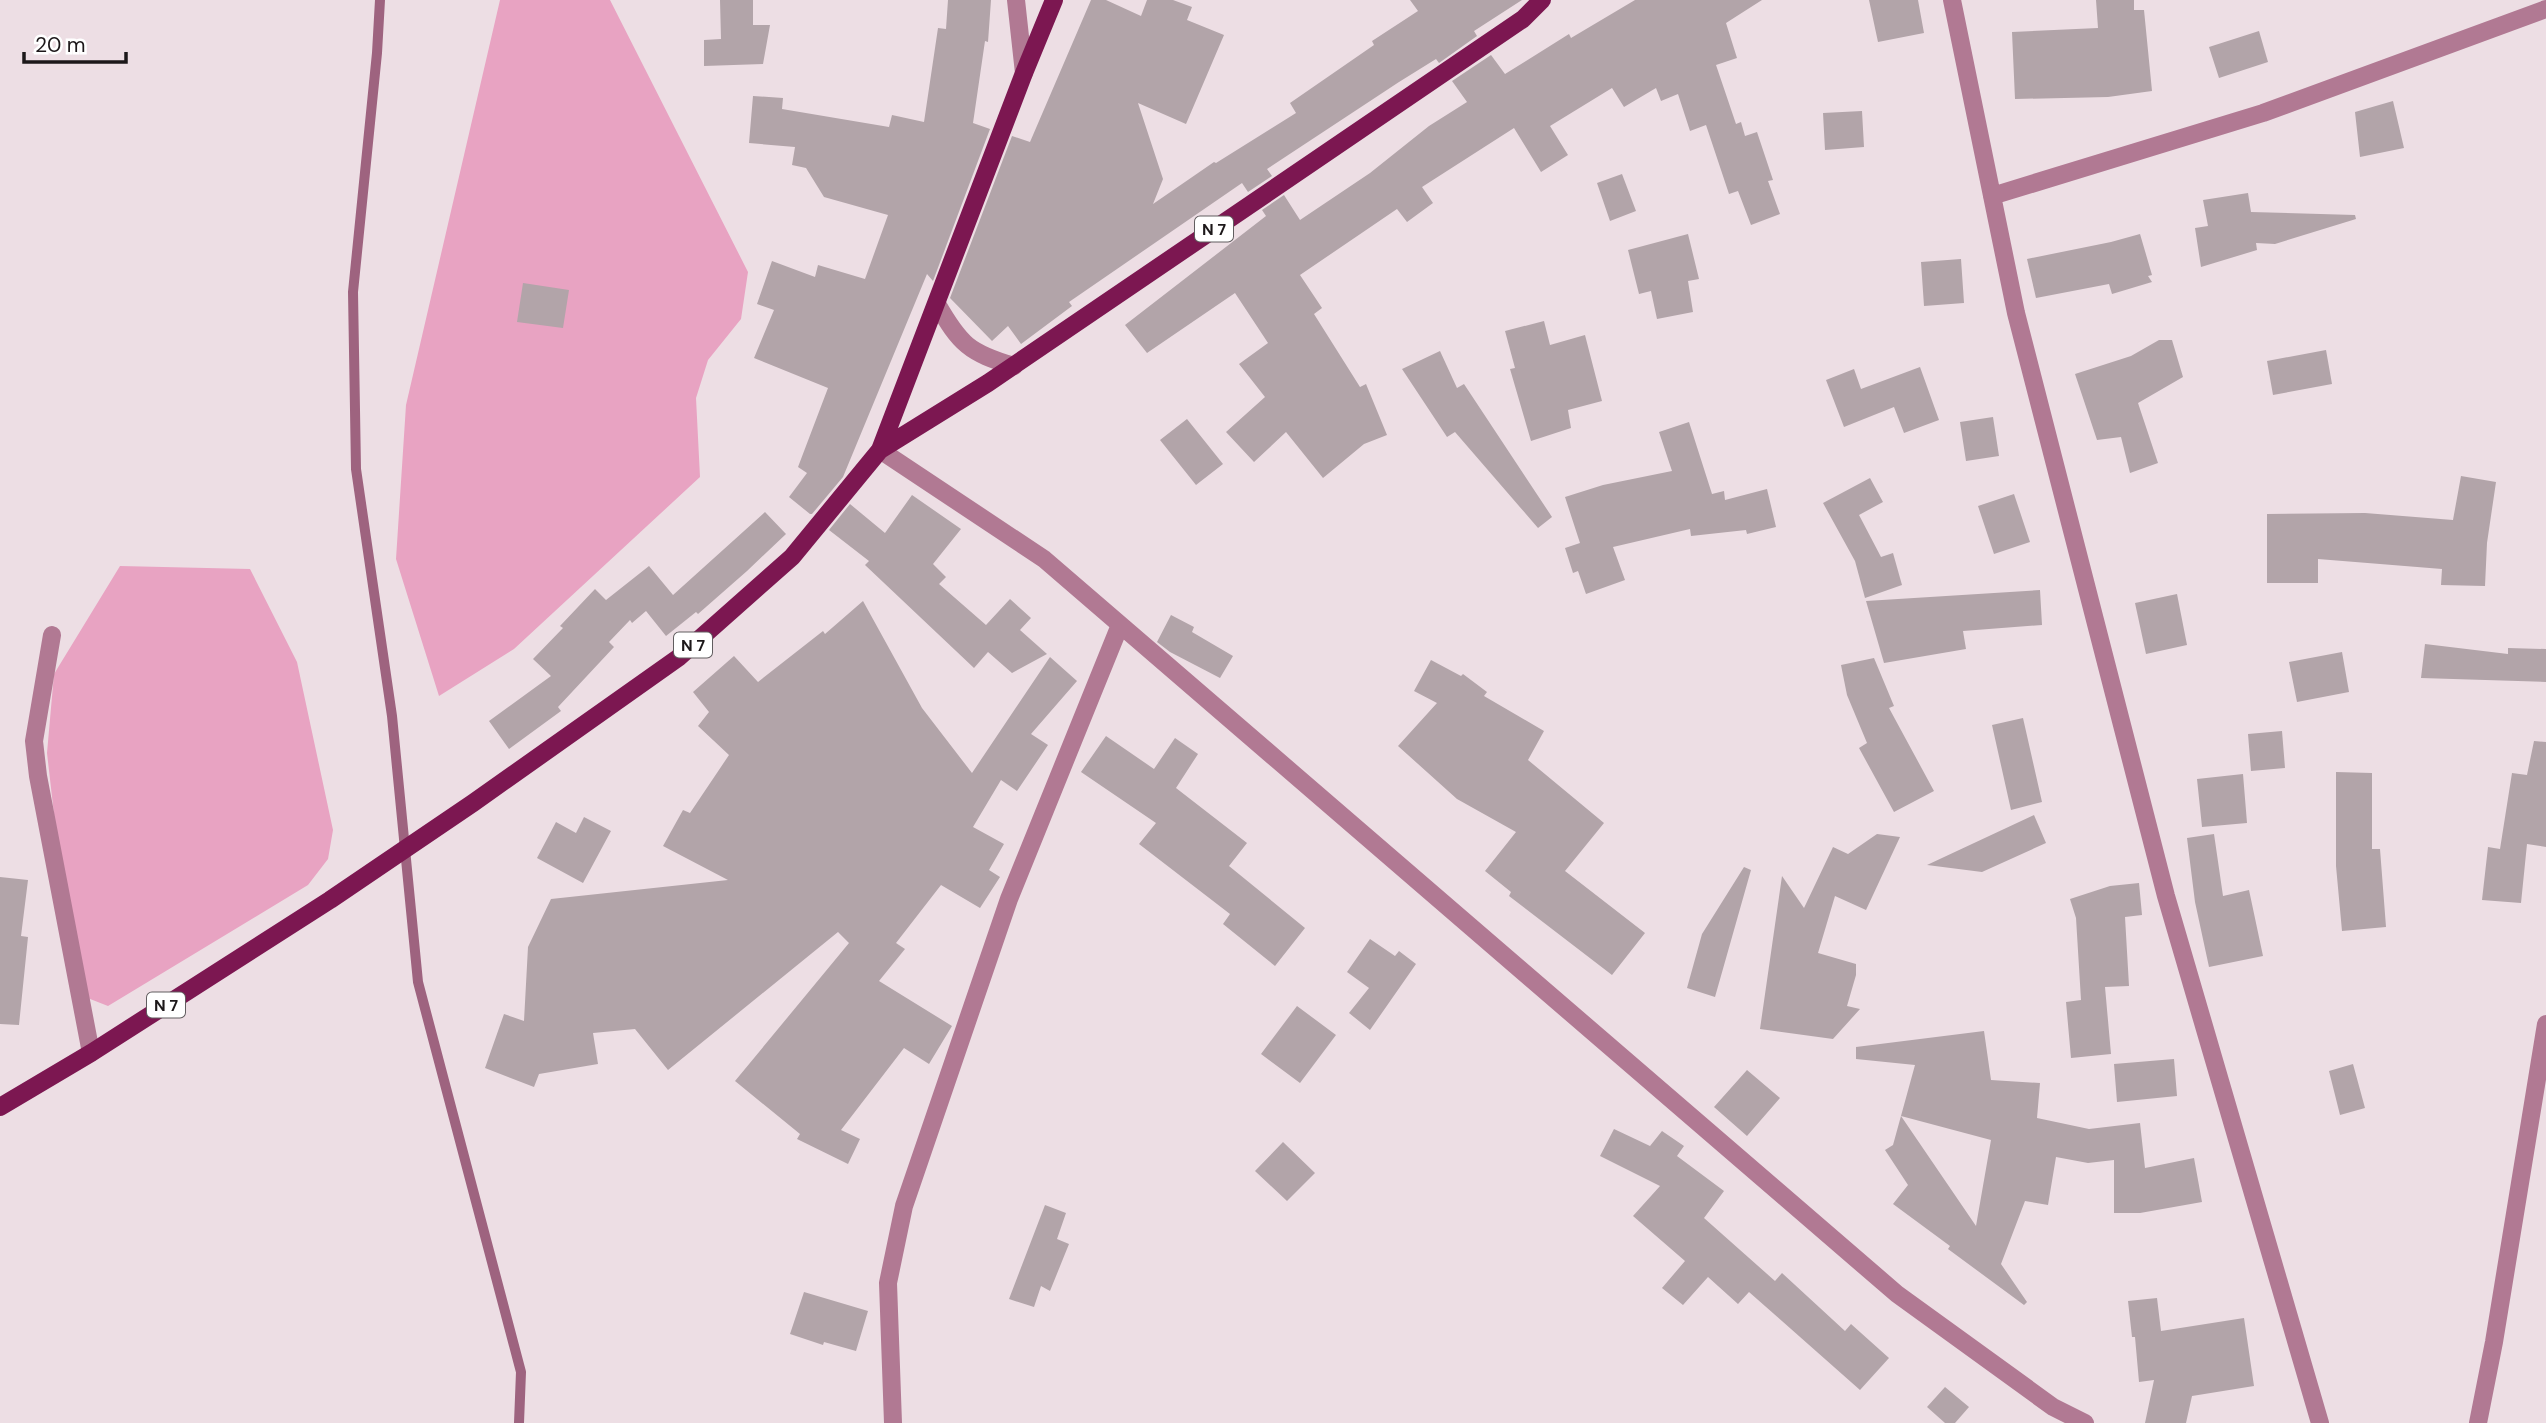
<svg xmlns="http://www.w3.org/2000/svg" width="2546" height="1423" font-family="'DM Sans',sans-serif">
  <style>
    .green { fill: #e8a3c2 }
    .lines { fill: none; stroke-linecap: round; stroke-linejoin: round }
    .stream { stroke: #9e637f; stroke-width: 10 }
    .building { fill: #b2a4a9; fill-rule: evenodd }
    .street { stroke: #b17993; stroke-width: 18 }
    .primary { stroke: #7c1751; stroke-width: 18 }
    .labels { text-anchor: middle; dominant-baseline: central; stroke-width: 5; stroke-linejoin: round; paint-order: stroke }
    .shield { fill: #fff; stroke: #615d5f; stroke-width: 2 }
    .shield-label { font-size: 16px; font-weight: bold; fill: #1d181a }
  </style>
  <rect width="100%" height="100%" fill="#eddee4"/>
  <path class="green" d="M500,0H610L748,272L741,319L708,360L696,398L700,477L514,649L439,696L396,559L406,405Z
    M120,566L250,569L297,662L333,830L328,859L308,885L108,1006L85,997L70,954L47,753L54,674Z"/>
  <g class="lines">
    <path class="stream" d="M380,0L377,53L353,292L356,469L392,716L418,982L521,1372L519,1423"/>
  </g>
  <path class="building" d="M720,0H753V25H770L763,64L704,66V40L721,39Z
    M948,0H991L988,42L985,41L973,123L990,129L933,281L927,274L843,477L812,514H810L789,497L807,473L798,467L828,388L754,358L774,310L757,304L772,261L815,277L818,265L865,279L888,215L824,197L806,168L792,165L795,147L749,143L753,96L783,98L782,109L889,127L892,115L924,122L938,28L946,29Z
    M1091,0H1106L1141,16L1147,0H1173L1192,7L1187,20L1224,35L1186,124L1138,103L1163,179L1153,204L1214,162L1216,163L1296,113L1290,103L1374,45L1372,41L1418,11L1410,0H1522L1474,31L1477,36L1439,63L1436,59L1399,82L1267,169L1272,176L1248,192L1242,183L1069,302L1072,306L1021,344L1008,326L992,341L950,298L1012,136L1030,142Z
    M1635,0H1762L1726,23L1737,58L1716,65L1736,124L1741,122L1745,136L1757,132L1773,180L1768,181L1780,214L1751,225L1738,191L1729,194L1706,125L1690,131L1678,94L1661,101L1656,88L1624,107L1612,88L1550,126L1568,155L1541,172L1514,128L1422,187L1433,203L1407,222L1397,209L1300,275L1322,308L1314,314L1360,387L1366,384L1387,435L1364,444L1323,478L1286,432L1254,462L1226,432L1265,397L1239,364L1268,343L1235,293L1147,353L1125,325L1266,216L1262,210L1284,195L1300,220L1370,173L1429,126L1467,102L1452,81L1491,55L1505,74L1569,34L1571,38Z
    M1869,0H1918L1924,33L1878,42Z
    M2096,0H2134V10H2144L2152,91L2108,97L2015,99L2012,32L2098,28Z
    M2259,31L2268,62L2219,78L2209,47Z
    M2393,101L2404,148L2360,157L2355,112Z
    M1862,111L1864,147L1825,150L1823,113Z
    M1622,174L1636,211L1610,221L1597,183Z
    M2248,193L2251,212L2355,215L2356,219L2275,244L2256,243L2257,250L2201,267L2195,228L2208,226L2203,200Z
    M1688,234L1699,279L1688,281L1693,312L1657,319L1651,291L1639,294L1628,250Z
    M2140,234L2152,275L2148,276L2152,282L2112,294L2109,284L2036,298L2027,259L2111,242Z
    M1961,259L1964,303L1924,306L1921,262Z
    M523,283L569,290L563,328L517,322Z
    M1544,321L1550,345L1585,335L1602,401L1568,410L1571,428L1531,441L1510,369L1515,368L1505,331Z
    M2159,340H2172L2183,377L2138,403L2158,463L2130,473L2121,437L2097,440L2075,374L2131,356Z
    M2326,350L2332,384L2273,395L2267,361Z
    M1440,351L1457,388L1464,384L1552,517L1538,528L1455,432L1447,437L1402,369Z
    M1920,367L1939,420L1904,433L1894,407L1844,427L1826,380L1854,369L1861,389Z
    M1993,417L1999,456L1966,461L1960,422Z
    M1187,419L1223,464L1196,485L1160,440Z
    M1689,422L1712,494L1724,491L1725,500L1767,489L1776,527L1747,534L1746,530L1691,536L1690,529L1613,547L1625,580L1586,594L1578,571L1573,573L1565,548L1580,543L1565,497L1603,485L1672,471L1659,432Z
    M2461,476L2496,482L2487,543L2485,586L2441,585L2442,569L2318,559V583H2267V514L2365,513L2453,520Z
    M1870,478L1883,502L1859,515L1881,557L1893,553L1902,585L1865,598L1855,561L1823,503Z
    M2014,494L2030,542L1994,554L1978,506Z
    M912,495L961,529L933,564L946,577L939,584L986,625L1010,599L1031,618L1020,630L1047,654L1012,673L988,652L974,668L865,565L869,561L829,530L850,504L885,533Z
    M765,512L786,534L747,571L698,614L696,612L666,636L646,611L632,623L630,620L609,642L614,647L558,707L561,711L509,749L489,721L551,676L533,659L563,628L560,626L595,589L606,600L649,566L673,595Z
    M2040,590L2042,625L1963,631L1966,649L1884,663L1866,601Z
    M2177,594L2187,645L2146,654L2135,603Z
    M863,601L922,708L972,773L1050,657L1077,681L1031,734L1048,745L1017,791L1001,780L973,827L1004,844L989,870L1000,877L980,908L941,885L896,943L905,949L879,981L952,1026L929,1064L904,1048L841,1130L860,1139L848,1164L797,1139L800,1134L735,1081L849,943L838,932L668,1070L635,1029L593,1033L598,1064L539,1074L534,1087L485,1068L504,1014L524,1021L528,947L551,899L728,880L663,846L683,810L690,813L729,755L698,726L709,712L693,692L734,656L758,682L823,631L825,634Z
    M1171,615L1194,627L1192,632L1233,656L1220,678L1170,652L1157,642Z
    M2425,644L2508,654V648L2546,649V682L2421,678Z
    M2342,652L2349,692L2297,702L2289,662Z
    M1874,658L1894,706L1889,708L1934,791L1894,812L1859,748L1867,743L1847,695L1841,665Z
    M1431,660L1461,676L1463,674L1487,692L1484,696L1544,731L1528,760L1604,823L1565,871L1645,933L1612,975L1509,896L1511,892L1485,871L1516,832L1457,799L1398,746L1437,703L1414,691Z
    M2023,718L2042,802L2011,810L1992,725Z
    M2282,731L2285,768L2251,771L2248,734Z
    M1106,736L1154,769L1175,738L1198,754L1176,788L1247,843L1229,866L1305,928L1275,966L1223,924L1230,914L1139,844L1156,823L1081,772Z
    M2534,741L2546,742V847L2527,844L2521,903L2482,900L2488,847L2500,849L2512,773L2527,775Z
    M2336,772L2372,773V849H2380L2386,927L2342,931L2336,866Z
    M2243,774L2247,823L2202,827L2197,779Z
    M2034,815L2046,843L1982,872L1927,865Z
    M584,817L611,831L583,883L537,858L556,822L576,833Z
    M1877,834L1900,837L1866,910L1835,896L1818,953L1856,964V975L1847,1006L1860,1009L1833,1039L1760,1029L1782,876L1804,908L1833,847L1848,854Z
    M2214,834L2223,896L2249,890L2263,956L2209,967L2195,902L2187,838Z
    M1744,867L1751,870L1715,997L1687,988L1702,934Z
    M0,877L28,880L21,936L28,937L19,1025L0,1024Z
    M2139,883L2142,915L2125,917L2129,986L2105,987L2111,1054L2071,1058L2066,1002L2081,1000L2076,918L2070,899L2110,886Z
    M1370,939L1395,956L1399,951L1416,964L1370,1030L1349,1013L1369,988L1347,972Z
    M1297,1006L1336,1035L1300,1083L1261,1054Z
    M1984,1031L1991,1080L2040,1083L2037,1118L2089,1129L2140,1123L2145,1168L2194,1158L2202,1202L2140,1213H2114V1160L2088,1163L2056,1157L2048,1205L2025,1201L2001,1264L2027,1302L2024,1305L1948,1249L1950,1246L1893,1204L1908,1185L1885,1150L1893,1145L1915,1065L1856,1059V1047ZM1901,1116L1991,1140L1976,1226Z
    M2174,1059L2177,1096L2117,1102L2114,1064Z
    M2353,1064L2365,1108L2340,1115L2329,1071Z
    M1747,1070L1780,1098L1747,1136L1714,1107Z
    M1614,1129L1650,1146L1662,1131L1684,1146L1677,1156L1724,1191L1704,1218L1775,1281L1782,1273L1845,1331L1851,1324L1889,1358L1860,1390L1749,1292L1738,1304L1708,1277L1683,1305L1662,1288L1685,1261L1633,1216L1660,1186L1600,1156Z
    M1283,1142L1315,1173L1287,1201L1255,1171Z
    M1045,1205L1066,1213L1057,1239L1069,1244L1050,1291L1041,1286L1034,1307L1009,1299Z
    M804,1292L868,1311L856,1351L824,1342L823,1345L790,1334Z
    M2157,1298L2161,1331L2244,1318L2254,1386L2192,1396L2186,1423H2145L2154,1380L2139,1382L2135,1337H2132L2128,1301Z
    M1945,1387L1969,1407L1955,1423H1945L1927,1407Z"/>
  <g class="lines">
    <path class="street" d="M1016,0L1024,73
      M1952,0L2016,313L2166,896L2320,1423
      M1992,196L2263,113L2546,9
      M937,304C960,344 969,353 1014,366
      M880,450L1044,559L1897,1294L2053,1407L2085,1423
      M52,635L34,741L38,776L91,1053
      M893,1423L888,1283L904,1206L1009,899L1120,625
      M2478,1423L2494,1342L2546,1024"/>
    <path class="primary" d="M880,450L988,383L1523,19L1542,0
      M0,1107L91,1053L330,900L473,803L678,658L792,557L880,450L1024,73L1054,0"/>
  </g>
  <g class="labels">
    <g class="shield">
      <rect x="1195" y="216.5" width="38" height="25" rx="5"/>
      <rect x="674" y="632.5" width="38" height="25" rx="5"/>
      <rect x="147" y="992.5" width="38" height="25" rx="5"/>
    </g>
    <g class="shield-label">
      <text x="1214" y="229">N 7</text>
      <text x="693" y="645">N 7</text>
      <text x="166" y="1005">N 7</text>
    </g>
  </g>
  <path d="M24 52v10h102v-10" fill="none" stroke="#1d181a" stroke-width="3.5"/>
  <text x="35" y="52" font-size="21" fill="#1d181a" stroke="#ffffff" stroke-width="5" paint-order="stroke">20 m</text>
</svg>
